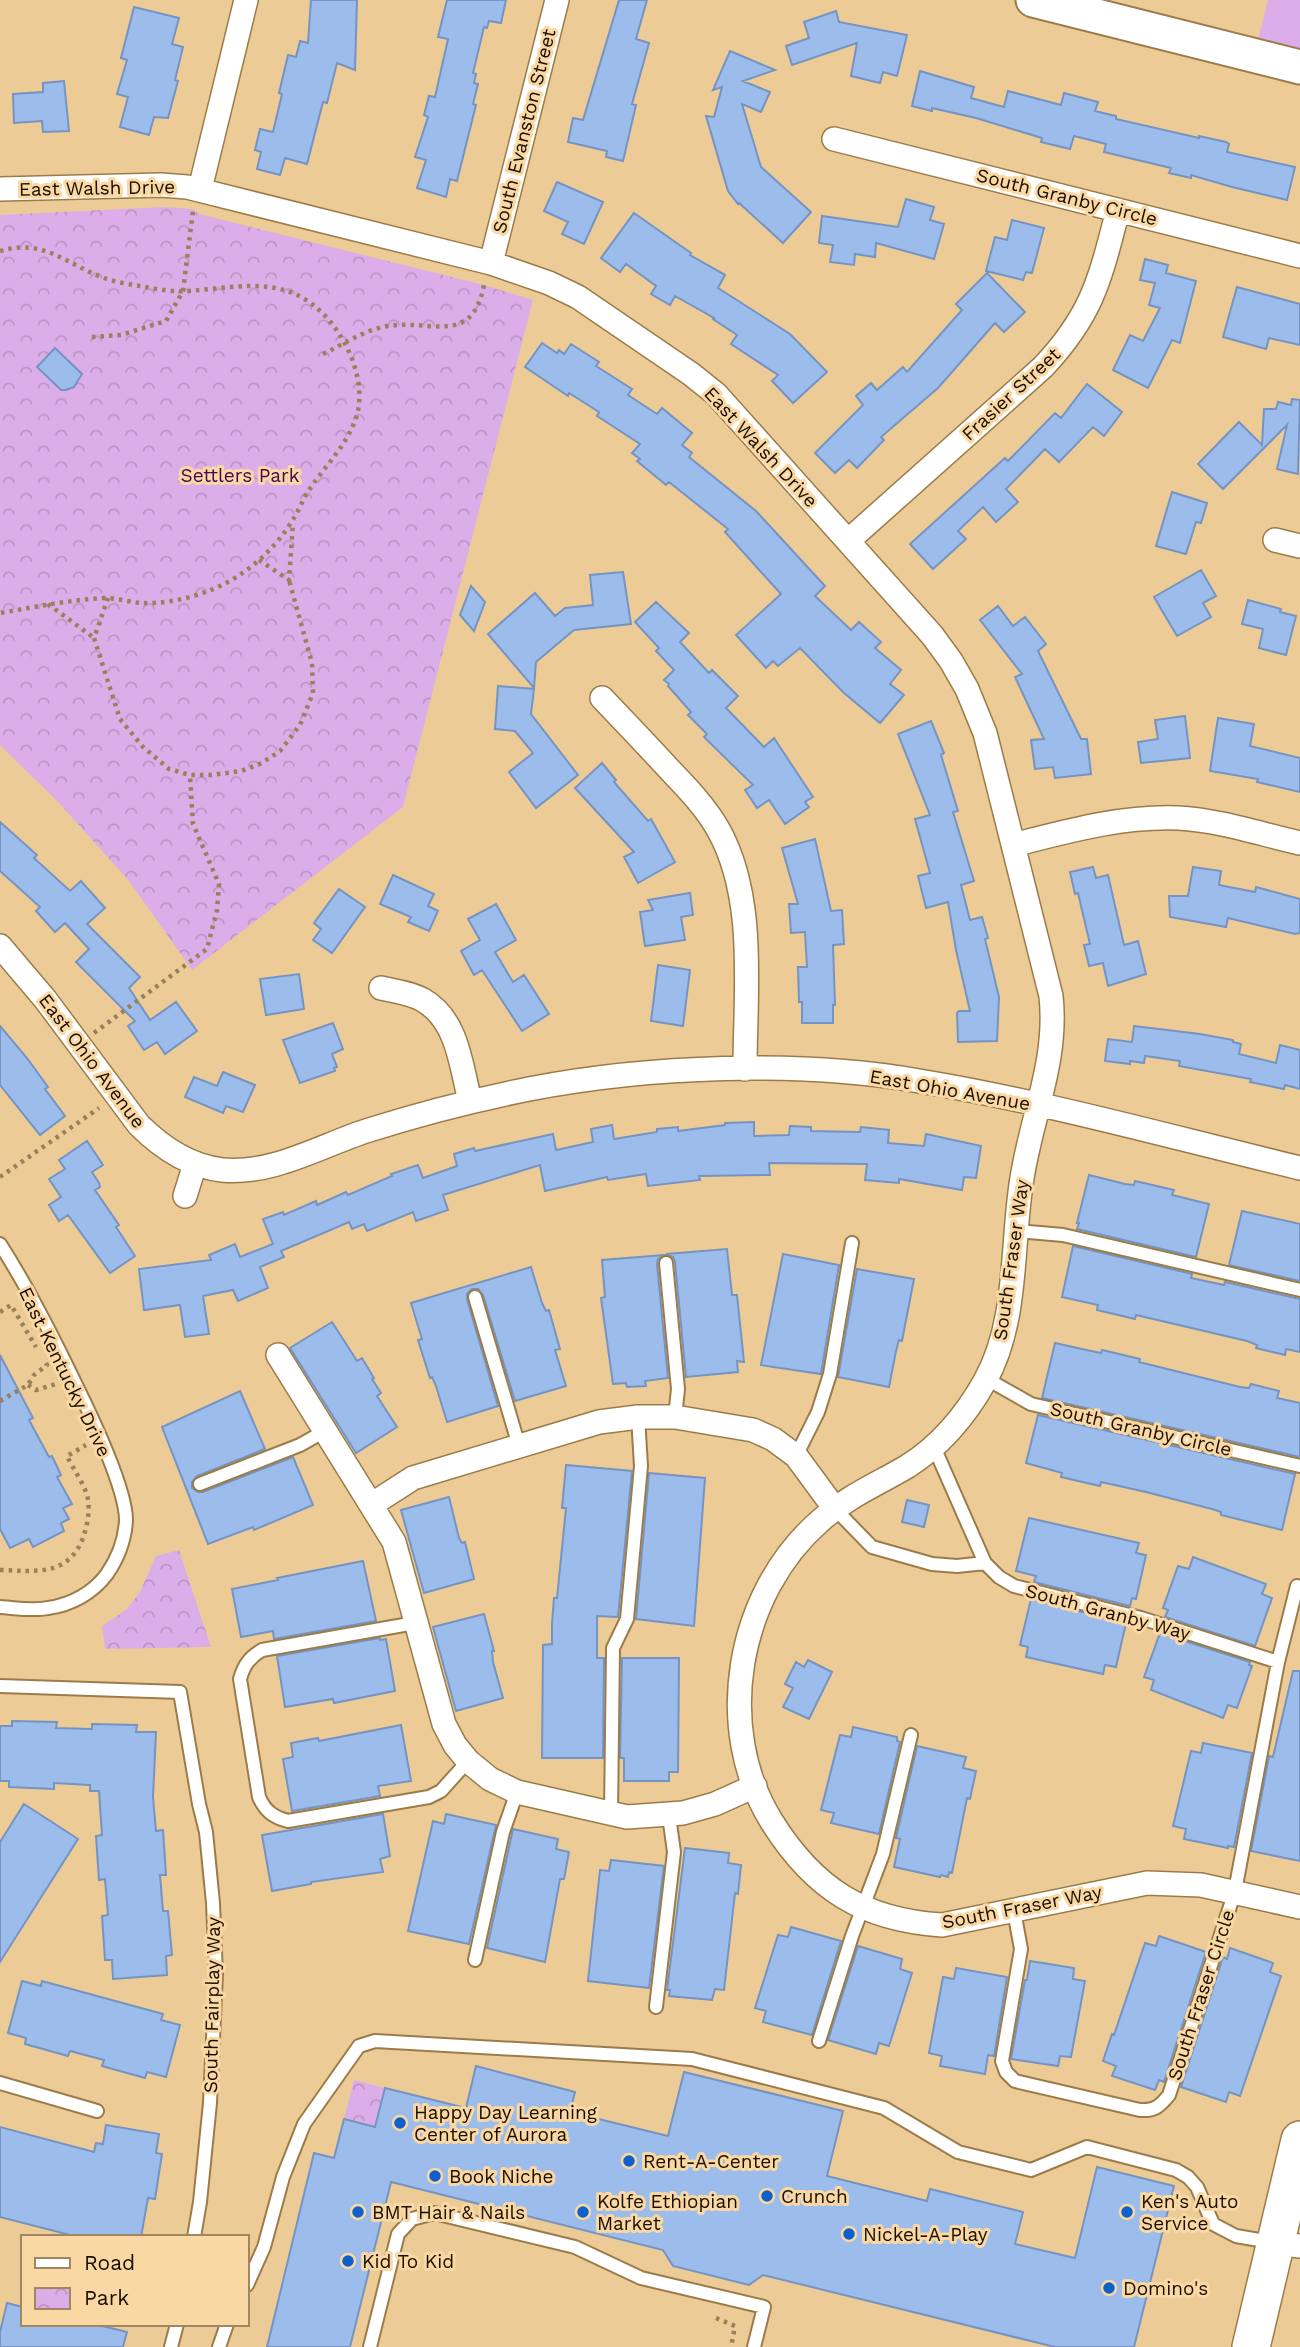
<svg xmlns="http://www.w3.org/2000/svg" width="1300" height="2347" font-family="'Work Sans',sans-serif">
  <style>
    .grass { fill: #dcaee9 }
    .park { fill: url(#park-crowns) }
    .building { fill: #9cbcec; stroke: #7594c2; stroke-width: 2 }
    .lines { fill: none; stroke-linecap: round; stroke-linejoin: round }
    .lane-casing { stroke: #9b7c49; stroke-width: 16 }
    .street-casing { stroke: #9b7c49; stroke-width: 26 }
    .secondary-casing { stroke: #9b7c49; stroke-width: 37 }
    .primary-casing { stroke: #9b7c49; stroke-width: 40 }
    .path { stroke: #9a805b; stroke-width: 4.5; stroke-dasharray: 3.5 5; stroke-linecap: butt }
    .lane { stroke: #fff; stroke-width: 12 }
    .street { stroke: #fff; stroke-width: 23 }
    .secondary { stroke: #fff; stroke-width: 33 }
    .primary { stroke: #fff; stroke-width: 37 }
    .poi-dot { fill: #0f60ca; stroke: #fad8a3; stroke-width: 2.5 }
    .labels { text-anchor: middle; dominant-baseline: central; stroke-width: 6; stroke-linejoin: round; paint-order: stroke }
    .street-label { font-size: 19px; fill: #1a0e00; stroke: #fad8a3 }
    .park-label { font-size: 19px; fill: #450554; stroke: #fad8a3 }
    .poi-label { font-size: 19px; fill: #1a0e00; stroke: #fad8a3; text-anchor: start }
  </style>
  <defs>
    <pattern id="park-crowns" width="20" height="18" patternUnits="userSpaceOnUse" patternTransform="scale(1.75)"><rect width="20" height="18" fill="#dcaee9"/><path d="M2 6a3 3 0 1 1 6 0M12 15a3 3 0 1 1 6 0" fill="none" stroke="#bc94c6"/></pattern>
  </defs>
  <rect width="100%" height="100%" fill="#edcb96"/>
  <path class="grass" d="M1268,0H1300V67L1254,56Z"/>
  <path class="park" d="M163,207L193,209L199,214L484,285L533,300L403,807L192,970L129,881L59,803L0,745V215Z
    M179,1550L211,1647L105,1649L102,1626L127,1609L140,1592L156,1556Z
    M354,2080L385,2088L366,2166L334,2158Z"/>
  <path class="building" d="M311,0H357L355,70L337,63L327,103L323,102L307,164L285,158L280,175L257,169L261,152L255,150L260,129L273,132L282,94L279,93L288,55L296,57L300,41L308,43Z
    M447,0H506L501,23L489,21L487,28L484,27L473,73L476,74L474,83L478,84L473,104L476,105L457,181L450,179L446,197L417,188L426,160L415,157L428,117L424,115L429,96L435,97L448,39L438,37Z
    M619,0H647L636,39L649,43L632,104L636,105L623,161L606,157L607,151L568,142L573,118L583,120Z
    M134,7L179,18L172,44L183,47L175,80L178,81L168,118L154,117L149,135L120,127L128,97L117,94L127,60L121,58Z
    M836,11L839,22L907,35L897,76L883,72L880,83L851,76L857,43L792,65L786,46L809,38L804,22Z
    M730,51L775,70L743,81L770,92L761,112L742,104L761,167L811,212L783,243L739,203L738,204L728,191L706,116L714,117L722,87L713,90Z
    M920,71L974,87L971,98L1004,107L1008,91L1061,105L1064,93L1098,102L1095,111L1116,116V119L1199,138V136L1226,142L1229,144L1227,152L1295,167L1287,200L1232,187L1191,175V178L1169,173L1171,168L1104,152L1106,144L1074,136L1070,149L1041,142L1042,138L976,118L932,108V111L912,106Z
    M64,81L69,131L43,132L42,121L14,123L13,94L43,92V83Z
    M557,182L603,202L584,244L562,234L568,222L544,211Z
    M906,199L934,207L930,220L944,224L934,259L876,243L875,257L855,254L854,265L830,262L833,245L819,243L822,216L898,227Z
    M634,213L691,253L690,255L725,275L718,288L790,334L827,372L793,403L772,381L778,375L731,344L737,335L713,319L714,318L675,296L670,305L651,294L656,286L626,264L620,272L601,258Z
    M1012,220L1044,228L1032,273L1026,272L1023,280L986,271L995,237L1007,240Z
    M1145,259L1168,265L1166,273L1196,281L1180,343L1172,340L1148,388L1113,370L1130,335L1143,341L1160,308L1149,305L1155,283L1140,280Z
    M987,273L1025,312L1004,332L995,323L938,388L881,437L884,440L857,468L849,460L835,473L815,453L863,405L856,396L871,383L877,390L903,367L907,372L962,310L956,304Z
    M1237,287L1300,304V345L1269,338L1266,349L1223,337Z
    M542,343L557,353L559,350L564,354L571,344L599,362L596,366L632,389L628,395L657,414L662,408L692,433L682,445L692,453L689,457L756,511L790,548L825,586L815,596L851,630L859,622L881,642L875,648L901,670L890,684L904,695L880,723L844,693L800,648L778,666L773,661L766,668L736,635L781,594L725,532L728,529L669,482L666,485L637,461L640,459L632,453L640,444L597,416L599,412L569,393L568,396L525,367Z
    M55,348L82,374L74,387L66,390H61L37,367Z
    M1087,384L1122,412L1104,436L1093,427L1059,462L1045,449L1006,489L1018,502L996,522L983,507L958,531L966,539L933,569L910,544L1005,458L1008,461L1055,413L1061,418Z
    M1292,399L1300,400L1298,474L1277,469L1287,425L1223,489L1198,464L1239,422L1262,445L1264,409H1276L1278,402L1291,405Z
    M1172,492L1207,503L1201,523L1196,522L1186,554L1156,546Z
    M1201,570L1216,596L1203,603L1211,617L1177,636L1154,597Z
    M623,572L631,624L574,630L536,662L534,688L488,634L535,593L555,616L565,608L593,605L590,575Z
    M471,586L485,602L474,631L460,615Z
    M1248,600L1281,609L1280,612L1296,616L1286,655L1259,648L1263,629L1242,624Z
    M656,602L689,633L680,642L709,673L712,670L738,696L726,708L764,747L774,738L813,797L805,802L809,807L785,824L769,800L757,808L745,790L753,785L704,737L707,734L688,715L691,712L668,686L669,684L664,680L674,670L656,651L659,648L635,622Z
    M998,606L1013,626L1025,617L1046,644L1038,651L1081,739H1087L1091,774L1055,778L1053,767L1035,769L1031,740L1044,739L1015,677L1022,674L980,620Z
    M498,686L534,689L531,714L578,775L536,808L509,772L533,753L515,731L495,729Z
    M1185,716L1190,758L1141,763L1138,742L1158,739L1155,720Z
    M1218,718L1254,724L1250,746L1300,758V792L1257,782L1258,779L1210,771Z
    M931,721L944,753L941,755L958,811L953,812L974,881L961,885L970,920L982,917L988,938L985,939L999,997L997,1041L958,1042L957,1013L959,1011H970L956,950L948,902L926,908L918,876L930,873L915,819L930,815L898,734Z
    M602,763L616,780L614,782L648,821L651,819L675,862L638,883L624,857L634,852L575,788Z
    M0,822L37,855L34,858L70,891L81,881L105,908L87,924L140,977L129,988L150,1020L176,1002L197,1031L165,1054L157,1042L144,1050L128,1026L135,1021L76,962L89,949L65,923L55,932L36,911L40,907L0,871Z
    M815,839L831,911L842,910L844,944L833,945L835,1005H833V1023H802V1002H799L798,967H807L805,932L791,933L789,904H798L782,848Z
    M1093,867L1096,878L1108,875L1124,945L1138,941L1146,974L1108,986L1103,963L1089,966L1084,945L1090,944L1078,893L1075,894L1070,872Z
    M1193,867L1221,871L1219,885L1255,892L1256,887L1300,899V933L1295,934L1228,918L1226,927L1170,917L1169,896H1188Z
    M393,875L434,894L428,906L438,911L429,931L408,922L411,917L380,904Z
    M339,889L365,907L332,953L313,940L321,929L314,923Z
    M690,893L693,915L681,917L685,940L645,946L640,912L653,910L648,900Z
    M496,904L516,940L495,952L513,982L524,975L549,1014L522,1031L482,970L474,975L461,951L480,940L468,919Z
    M658,965L690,970L683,1026L651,1021Z
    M299,974L304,1009L266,1015L260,979Z
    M333,1023L343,1049L332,1054L337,1067L334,1068L335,1071L300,1083L283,1040Z
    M0,1026L27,1058L48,1087L45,1089L65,1116L40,1135L0,1085Z
    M1134,1026L1200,1034L1233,1040V1042L1241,1044L1239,1054L1276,1063L1280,1045L1300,1050V1089L1285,1085L1284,1089L1250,1082L1251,1079L1179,1066L1180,1061L1145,1056L1144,1063L1130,1061V1064L1105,1061L1108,1039L1132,1042Z
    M223,1072L255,1085L243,1112L226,1106L223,1113L185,1097L194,1077L217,1086Z
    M754,1122V1136L789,1135L790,1126L811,1127V1131L860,1132L861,1127L889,1130L888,1143L924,1146L926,1134L981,1146L976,1178L964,1177L962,1190L899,1179V1183L865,1180L867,1164L769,1163L770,1175L699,1176L700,1180L648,1186L646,1174L608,1180L607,1177L545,1191L540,1165L443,1195L448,1210L416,1221L413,1212L367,1231L364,1224L352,1229L349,1222L281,1251L284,1257L260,1267L268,1288L238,1301L233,1290L203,1296L209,1334L185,1337L180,1305L144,1310L139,1269L211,1260L209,1255L235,1244L240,1257L273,1244L263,1219L283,1212L284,1215L316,1201L317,1205L346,1192L348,1195L392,1176L391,1174L418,1165L423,1178L457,1166L454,1154L474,1148L475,1151L553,1134L556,1150L593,1142L591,1129L612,1125L614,1139L657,1132V1129L678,1127V1131L725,1125V1123Z
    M87,1141L103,1165L92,1172L99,1183L100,1187L95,1190L119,1225L116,1227L135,1256L110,1273L68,1215L59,1221L49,1205L61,1197L49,1179L65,1169L59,1160Z
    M1089,1175L1125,1184L1134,1185L1135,1181L1174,1190L1172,1195L1209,1204L1196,1257L1077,1229L1079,1223H1077Z
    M1242,1211L1300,1224V1281L1229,1265Z
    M1073,1246L1192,1274L1191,1278L1224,1285L1225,1282L1300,1299V1352L1286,1349L1285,1355L1256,1348L1257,1345L1247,1341L1136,1315L1135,1319L1097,1310L1098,1305L1062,1297Z
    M727,1249L732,1295H737L744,1362L737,1361L738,1372L686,1377L675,1262L673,1257L666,1254Z
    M783,1254L839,1265L821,1374L761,1365Z
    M664,1255L658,1259L657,1264L668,1378L645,1381L646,1386L627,1387L626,1383L613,1384L601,1298L605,1297L602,1260Z
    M531,1267L542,1303L546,1311L549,1310L560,1349L555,1350L566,1386L515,1401L483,1295L478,1289H472L467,1294V1299L498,1406L447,1422L436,1386L432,1377L430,1378L418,1340L422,1339L411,1303Z
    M857,1269L914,1279L902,1341L899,1340L896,1351L889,1387L838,1377Z
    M332,1322L357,1361L362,1358L374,1378L372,1379L381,1393L377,1396L397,1427L356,1453L290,1348Z
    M1055,1343L1091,1351L1101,1353L1102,1350L1140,1359L1139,1362L1240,1387L1249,1388L1251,1384L1279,1391L1277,1398L1300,1403V1457L1042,1398Z
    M0,1355L33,1418L29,1420L49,1457L52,1456L61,1475L57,1477L72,1504L63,1508L69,1519L61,1523L64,1531L33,1547L29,1539L10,1548L0,1529Z
    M240,1391L265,1449L197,1476L192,1482V1488L198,1492H203L293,1457L313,1505L254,1530L253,1527L208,1544L162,1427Z
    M1038,1415L1295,1474L1282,1530L1221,1515V1512L1212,1509L1146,1492L1101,1482L1100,1486L1061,1477L1062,1473L1026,1463Z
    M566,1465L632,1471L618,1617L597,1616V1658H604L603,1758H542L543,1645L552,1644V1623L554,1598H557L566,1508H562Z
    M649,1473L705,1478L694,1626L636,1619Z
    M449,1497L459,1538L462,1543L465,1542L474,1579L424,1593L401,1510Z
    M907,1500L929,1505L924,1527L902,1522Z
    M1029,1518L1139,1543L1136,1553L1146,1555L1136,1599L1132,1598L1130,1606L1034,1582L1036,1576L1016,1571Z
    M1193,1557L1266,1584L1262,1594L1272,1598L1255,1646L1165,1617L1168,1610L1163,1608L1178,1566L1189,1569Z
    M363,1561L376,1621L274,1639L273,1631L241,1637L232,1589L278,1580L277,1578Z
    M1031,1599L1126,1623L1116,1667L1105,1665L1103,1674L1026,1657L1028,1647L1020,1645Z
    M484,1614L494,1651H492L493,1662L503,1698L456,1711L433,1627Z
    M1160,1633L1250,1662L1249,1665L1252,1666L1237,1708L1228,1705L1223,1718L1151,1690L1154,1680L1144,1677Z
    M380,1638V1640L386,1639L395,1691L334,1703L333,1699L285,1707L277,1656Z
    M622,1658H679L678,1772H669V1781H624V1758H620Z
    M808,1660L832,1672L809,1719L783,1707L793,1688L785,1684L796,1662L804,1667Z
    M1293,1671H1300V1861L1251,1851L1269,1756L1273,1757Z
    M12,1721L57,1722L56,1728L92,1729V1724L137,1725L136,1732H156L153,1797L156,1831L163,1830L166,1875H160L163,1911H168L172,1955L166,1956L167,1975L113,1979L112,1960H105L102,1916L108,1915L105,1879L99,1880L96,1836L102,1835L99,1791H90V1785L54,1783V1789L9,1787V1781H0V1726H12Z
    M401,1725L411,1781L378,1786L380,1796L292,1811L283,1759L293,1757L291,1743L318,1738L319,1741Z
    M853,1727L897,1737V1741L900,1742L879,1834L831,1823L834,1813L821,1810L840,1735L851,1737Z
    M1203,1743L1252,1753L1234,1847L1228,1846V1848L1184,1839L1186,1829L1173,1826L1191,1751L1201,1753Z
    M917,1746L966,1757L963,1768L976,1771L970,1799L967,1798L952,1873L949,1872L948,1877L941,1875L940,1877L894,1867L900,1839L896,1838Z
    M24,1804L78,1839L0,1962V1842Z
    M383,1814L390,1856L380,1859L383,1872L311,1882V1884L272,1891L262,1835Z
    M446,1814L496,1825L469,1944L408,1931L433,1821L444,1824Z
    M513,1829L558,1839L556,1849L569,1852L564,1879H560L545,1962L487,1948Z
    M685,1848L729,1853L728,1863L741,1865L738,1894L735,1893L724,1990L715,1989L712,2000L669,1996L670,1990H667Z
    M611,1860L664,1866L649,1988L588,1981L600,1870L609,1871Z
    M791,1927L841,1941L812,2035L763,2022L766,2011L755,2008L778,1935L788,1937Z
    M1159,1936L1206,1952L1164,2082L1159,2080L1155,2090L1112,2076L1116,2066L1103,2061L1112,2034L1114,2035L1145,1943L1156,1946Z
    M858,1946L902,1959L900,1969L912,1973L889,2046L879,2043L876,2054L828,2040Z
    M1230,1948L1273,1963L1270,1972L1281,1976L1240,2096L1229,2092L1226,2102L1181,2087L1223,1957L1227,1959Z
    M1030,1961L1074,1968L1073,1979L1085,1981L1071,2057L1060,2056L1058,2066L1011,2059L1025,1980H1027Z
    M956,1968L1007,1977L994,2056L988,2055L985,2074L940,2066L942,2056L929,2053L943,1977L954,1979Z
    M22,1981L41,1986L42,1981L163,2014L161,2020L180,2025L166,2077L147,2072L145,2078L102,2066L104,2060L70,2051L68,2056L25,2044L26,2038L8,2033Z
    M476,2066L575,2092L570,2112L668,2136L684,2072L843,2111L827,2176L927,2201L930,2189L1023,2212L1015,2244L1075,2258L1097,2167L1174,2186L1134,2347H1055L763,2275L749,2285L673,2266L663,2250L391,2182L350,2347H267L314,2153L334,2158L344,2119L375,2127L385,2088L466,2108Z
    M106,2125L159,2134L156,2153L162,2154L155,2199L148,2198L141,2237H78L0,2217V2127L94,2152L96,2143L103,2144Z
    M7,2303L23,2307V2324H94L127,2332L123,2347H0V2332Z"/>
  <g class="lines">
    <defs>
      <path id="lane" d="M1017,1231L1063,1235L1300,1290
        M0,1244C29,1289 53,1337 76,1385C91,1415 126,1489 126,1520C125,1540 118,1558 107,1574C93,1593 71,1605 48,1608C33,1611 15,1608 0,1607
        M666,1263L678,1389L675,1417
        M475,1297L519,1446
        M987,1379L1031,1404L1300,1466
        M934,1447L985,1563L999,1577L1014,1586L1141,1618L1278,1662
        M796,1456L818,1412L830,1374L852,1243
        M200,1484L300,1445L325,1431
        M835,1509L872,1547L932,1564L957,1566L985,1563
        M415,1623L262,1650C249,1658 244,1665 240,1679L259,1797C265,1811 273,1817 288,1821L429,1797L441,1791L468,1761
        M0,1686L180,1692L199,1804L206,1832L213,1903L216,1974L210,2103L200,2202L194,2237
        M611,1814L613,1648L627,1619L641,1466L638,1417
        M1014,1911L1021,1949L1002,2061L1006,2072L1015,2081L1140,2110C1155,2111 1160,2106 1169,2095L1235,1891L1278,1662L1297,1586
        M475,1960L503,1832L517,1792
        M656,2007L674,1852L669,1816
        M819,2041L852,1936L883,1854L911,1735
        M0,2083L97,2111
        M247,2285L264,2247L283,2177L304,2124L359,2046L375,2041L692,2059L884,2108L958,2152L1031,2170L1087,2147L1176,2170L1188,2177L1197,2187L1213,2224L1236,2236L1271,2242
        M171,2347L177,2324
        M219,2347L227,2324
        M370,2347L398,2234L412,2219L434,2213L575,2247L641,2278L764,2307L754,2347"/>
      <path id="street" d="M834,139L1300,256
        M0,189L161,185L187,187L491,263L549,283L578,297L691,374L716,394L932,635L951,661L967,689L985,733L1051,996C1058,1060 1032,1115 1022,1178C1011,1244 1019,1320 985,1381C966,1415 941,1445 908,1466C878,1484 846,1497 820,1521C737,1593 713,1728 772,1822C814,1889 863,1920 942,1925L1147,1883L1201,1885L1300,1907
        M200,189L246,0
        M491,263L557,0
        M1275,540L1300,546
        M848,541L1043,367C1093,314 1100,279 1118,210
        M602,698C624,721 646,744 668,768C686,787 705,806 718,829C757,898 745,992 745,1069
        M1013,845C1068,831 1121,816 1178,818C1219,820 1260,834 1300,843
        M0,946L45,999L139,1125C162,1148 189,1166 222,1170C272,1175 320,1146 366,1131C419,1114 474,1100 529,1089C648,1066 799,1060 919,1081C1047,1102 1174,1138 1300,1168
        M381,988C395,991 411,993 423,1000C458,1020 461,1066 470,1101
        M185,1196L195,1164
        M278,1355L394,1542L444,1724L455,1745L468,1761L490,1779L517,1792L627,1817L683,1813L715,1804L755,1786
        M371,1505L413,1478L599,1422L638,1417H675L753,1430L773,1439L796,1456L835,1509
        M1275,2243L1300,2246"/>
      <path id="secondary" d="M1033,0L1300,67"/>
      <path id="primary" d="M1251,2347L1300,2140"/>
    </defs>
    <use href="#lane" class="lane-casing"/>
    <use href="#street" class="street-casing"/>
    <use href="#secondary" class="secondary-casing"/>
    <use href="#primary" class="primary-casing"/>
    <path class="path" d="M0,251C45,238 65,264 104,278C115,282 128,284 140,286C155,289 172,292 187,291C224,289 267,278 301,297C339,317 370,377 356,418C346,447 323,468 307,493C302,502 298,512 292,521C273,552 243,578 208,591C188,599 163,604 141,603C129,602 117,598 104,598C69,600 35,607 0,613
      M92,337L121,335L166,321L183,291L193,211
      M323,354C344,344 364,330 388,326C431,319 472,347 484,285
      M259,560L289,580L293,523
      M108,598L94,638L120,719L143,747L169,769L190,775H212L241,771L262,763L280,751L300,725L313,693L312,663L289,580
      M48,604L94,638
      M94,1033L207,949L217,910L219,884L193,824L190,775
      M0,1177L99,1108
      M0,1312L11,1305L36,1347
      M28,1385L36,1390L56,1384L55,1381
      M0,1401L28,1385L34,1375L47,1365L46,1363
      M0,1570C35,1571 68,1577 83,1538C87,1526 90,1513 88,1500C86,1486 73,1469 67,1456L86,1445
      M716,2318L735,2326L731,2347"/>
    <use href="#lane" class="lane"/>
    <use href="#street" class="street"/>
    <use href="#secondary" class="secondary"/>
    <use href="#primary" class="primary"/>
  </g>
  <g class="poi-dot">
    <circle cx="400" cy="2123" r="7"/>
    <circle cx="629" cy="2161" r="7"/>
    <circle cx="435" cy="2176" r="7"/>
    <circle cx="767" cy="2196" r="7"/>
    <circle cx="358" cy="2212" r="7"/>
    <circle cx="583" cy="2212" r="7"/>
    <circle cx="1127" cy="2212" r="7"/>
    <circle cx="849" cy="2234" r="7"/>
    <circle cx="348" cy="2261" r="7"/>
    <circle cx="1109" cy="2288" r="7"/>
  </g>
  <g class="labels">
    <g class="street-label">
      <text transform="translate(524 131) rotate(-76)">South Evanston Street</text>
      <text transform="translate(97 188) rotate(-1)">East Walsh Drive</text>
      <text transform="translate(1067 197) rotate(14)">South Granby Circle</text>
      <text transform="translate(1011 394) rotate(-43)">Frasier Street</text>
      <text transform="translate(761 447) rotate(47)">East Walsh Drive</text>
      <text transform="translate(92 1061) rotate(53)">East Ohio Avenue</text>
      <text transform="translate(950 1090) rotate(10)">East Ohio Avenue</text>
      <text transform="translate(1011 1260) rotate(-82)">South Fraser Way</text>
      <text transform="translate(65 1372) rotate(64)">East Kentucky Drive</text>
      <text transform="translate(1141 1429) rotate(13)">South Granby Circle</text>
      <text transform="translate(1108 1612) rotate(15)">South Granby Way</text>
      <text transform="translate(1022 1907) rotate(-11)">South Fraser Way</text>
      <text transform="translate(1201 1995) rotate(-72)">South Fraser Circle</text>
      <text transform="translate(212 2005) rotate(-89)">South Fairplay Way</text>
    </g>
    <g class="park-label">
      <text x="240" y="475">Settlers Park</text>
    </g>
    <g class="poi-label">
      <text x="414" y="2112">Happy Day Learning<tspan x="414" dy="22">Center of Aurora</tspan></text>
      <text x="643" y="2161">Rent-A-Center</text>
      <text x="449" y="2176">Book Niche</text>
      <text x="781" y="2196">Crunch</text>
      <text x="597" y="2201">Kolfe Ethiopian<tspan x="597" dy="22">Market</tspan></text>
      <text x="1141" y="2201">Ken's Auto<tspan x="1141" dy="22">Service</tspan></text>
      <text x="372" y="2212">BMT Hair &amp; Nails</text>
      <text x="863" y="2234">Nickel-A-Play</text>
      <text x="362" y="2261">Kid To Kid</text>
      <text x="1123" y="2288">Domino's</text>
    </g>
  </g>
  <rect x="21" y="2235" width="228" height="91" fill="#fad8a3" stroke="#a08762" stroke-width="2"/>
  <rect x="35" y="2258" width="35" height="10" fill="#ffffff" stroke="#a08762" stroke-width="2"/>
  <text x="84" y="2270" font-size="21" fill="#1a0e00">Road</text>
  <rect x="35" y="2288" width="35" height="21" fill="url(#park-crowns)" stroke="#a08762" stroke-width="2"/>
  <text x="84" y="2305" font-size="21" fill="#1a0e00">Park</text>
</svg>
